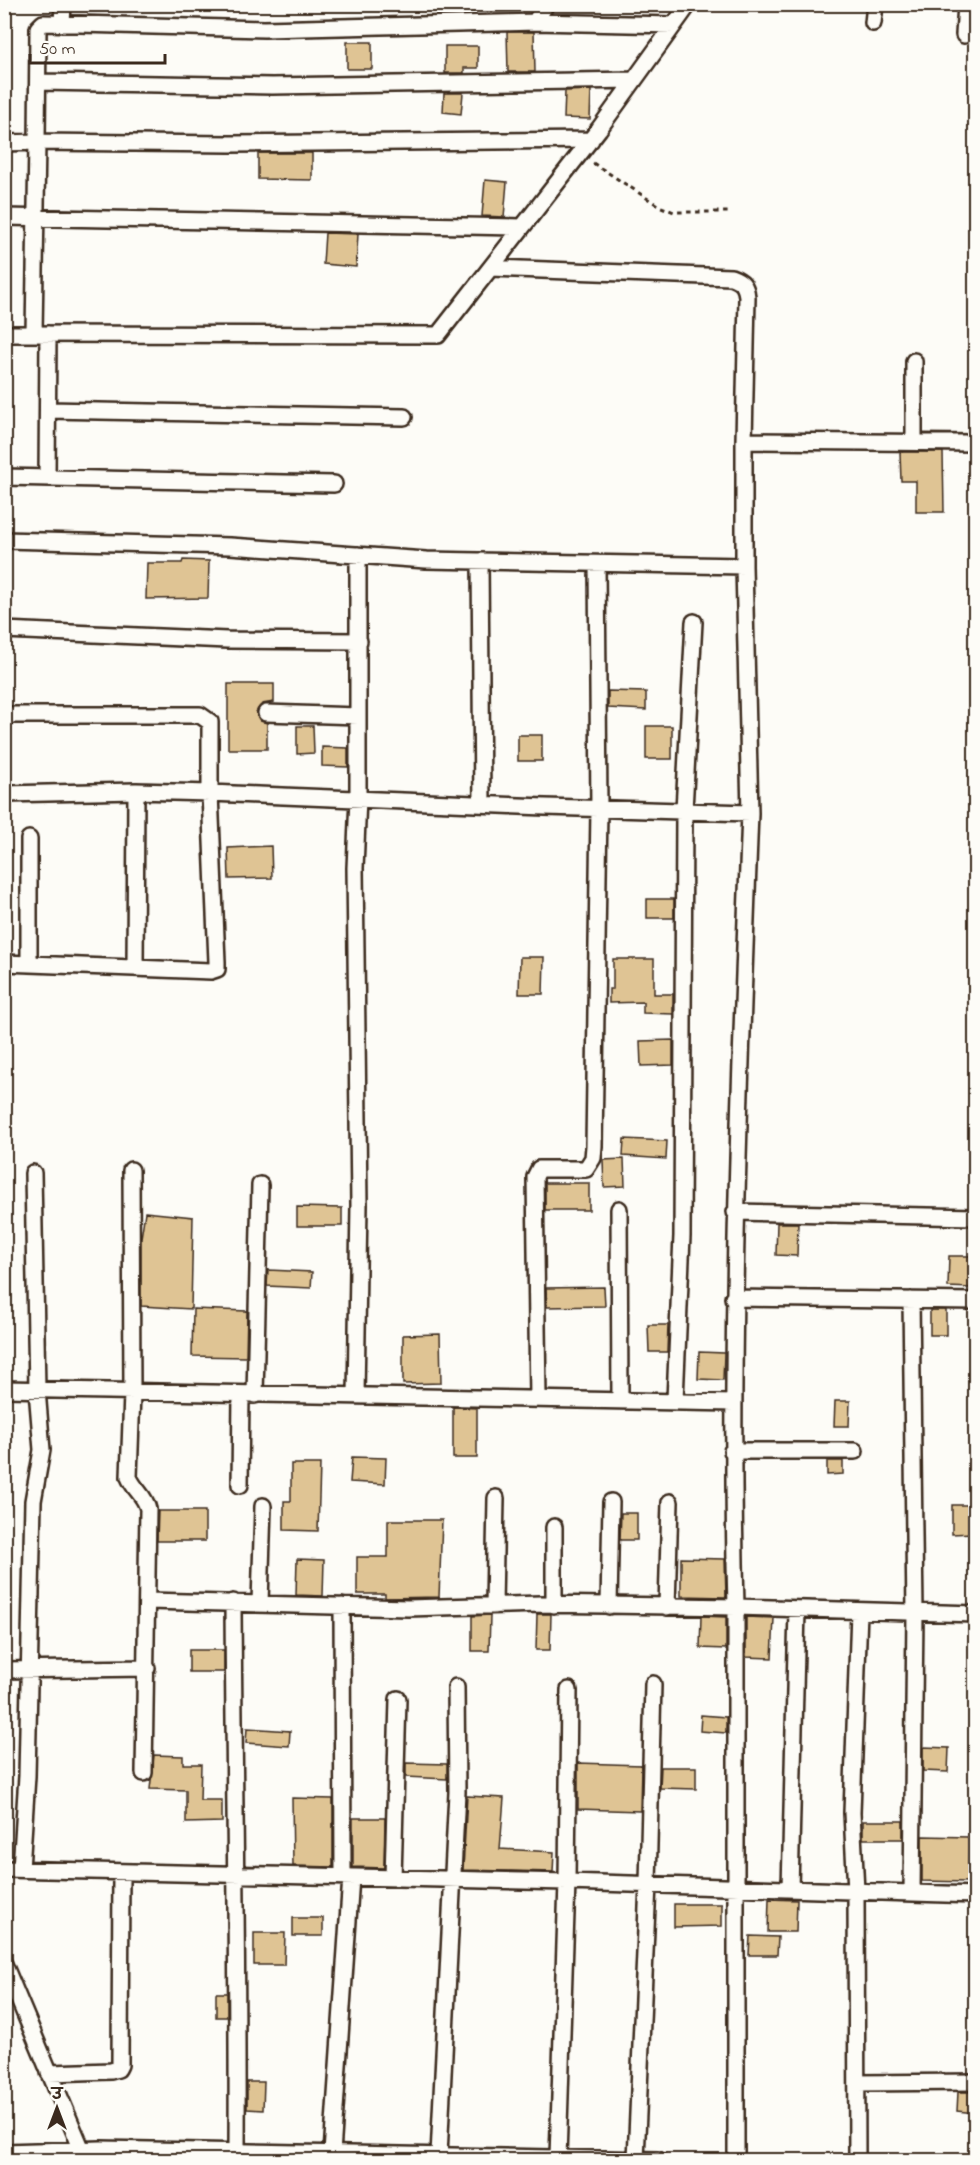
<svg xmlns="http://www.w3.org/2000/svg" width="980" height="2165" font-family="'Indie Flower','Playpen Sans Deva',sans-serif">
  <style>
    .building { fill: #dfc494; stroke: #3b2a1e; stroke-width: 1.5 }
    .lines { fill: none; stroke-linecap: round; stroke-linejoin: round }
    .street-casing { stroke: #3b2a1e; stroke-width: 20 }
    .path { stroke: #3b2a1e; stroke-width: 3; stroke-dasharray: 4.5 4.5; stroke-linecap: butt }
    .street { stroke: #fdfcf7; stroke-width: 15 }
  </style>
  <rect width="100%" height="100%" fill="#fdfcf7"/>
  <filter id="ink" filterUnits="userSpaceOnUse"><feTurbulence type="fractalNoise" baseFrequency=".0167" numOctaves="2"/><feDisplacementMap in="SourceGraphic" scale="12" xChannelSelector="R" yChannelSelector="G"/><feConvolveMatrix kernelMatrix="1 2 1 2 8 2 1 2 1" color-interpolation-filters="sRGB"/></filter>
  <g filter="url(#ink)">
    <path class="building" d="M507,32H534L535,72H508Z
      M347,42H372V69H347Z
      M445,46H478V68H464V73H445Z
      M591,90L590,119L564,118L565,91Z
      M444,93H463L461,114L443,112Z
      M258,153H312V180L258,179Z
      M485,180L507,182L504,217L482,216Z
      M325,233L358,234L356,267L323,264Z
      M900,452H943L944,512H916V481H901Z
      M183,560L209,561L208,598L146,599L147,563H182Z
      M228,684H274V702L262,704L256,712L260,721L267,723V749H228Z
      M608,691L646,692V710L608,708Z
      M297,726H313L314,753L297,754Z
      M646,726H672V759H646Z
      M518,735H542V761H518Z
      M322,747L348,748V767L322,766Z
      M271,846L272,878L229,879L228,848Z
      M647,899H674V918H647Z
      M520,957H544L543,994H519Z
      M613,959H654V994H673V1014L643,1013V1002L609,1003V989H613Z
      M673,1040V1065L641,1066L640,1041Z
      M624,1139L667,1141L666,1159L623,1156Z
      M624,1159L625,1186L604,1187L603,1160Z
      M545,1183H589V1210H545Z
      M297,1207L342,1208V1226H297Z
      M145,1212L193,1217L191,1309L141,1306V1238Z
      M777,1223H798L797,1256L776,1255Z
      M949,1256H973L972,1288L948,1287Z
      M268,1270L312,1272L311,1288L267,1286Z
      M604,1287L605,1306L547,1307L546,1288Z
      M193,1309L247,1311L246,1357L192,1356Z
      M930,1310H946V1335H930Z
      M648,1325H668L667,1352H649Z
      M440,1334L441,1383L403,1384V1335Z
      M699,1352L724,1353L723,1380L698,1379Z
      M835,1401H850L849,1426H834Z
      M453,1407L477,1408V1458H453Z
      M352,1457L386,1458L385,1484L350,1482Z
      M827,1461H843V1474L827,1475Z
      M291,1464H320L318,1531L284,1530V1501H291Z
      M952,1505H973V1533L952,1534Z
      M158,1511H205V1541H157Z
      M621,1513H637V1540H620Z
      M388,1520H442L439,1597L385,1598V1594H357V1557H388Z
      M681,1558L725,1559L726,1597L681,1596Z
      M297,1559L324,1560L323,1596L296,1595Z
      M537,1614H551L550,1650H536Z
      M490,1615L489,1651H472V1616Z
      M701,1616L726,1617V1649L700,1648Z
      M746,1617L774,1618L772,1658L746,1657Z
      M189,1650H224V1672H189Z
      M701,1715L726,1717V1733L700,1731Z
      M247,1728L290,1731L289,1746L246,1743Z
      M923,1747L949,1748L948,1772L923,1771Z
      M154,1755L183,1756V1764H201L200,1800H222V1822L186,1823V1790L150,1789Z
      M406,1763L447,1764V1779L406,1777Z
      M578,1763L641,1765L640,1811L578,1809Z
      M661,1767H696V1789L660,1788Z
      M467,1796L504,1798L500,1849L554,1852L553,1872L463,1870Z
      M292,1798L333,1799V1867L293,1866Z
      M353,1818H385L384,1868L353,1867Z
      M863,1821H903V1839H863Z
      M922,1836L969,1837L968,1882L922,1881Z
      M769,1899L797,1900L796,1932H768Z
      M674,1904H722V1926L674,1927Z
      M293,1918H323V1936H293Z
      M254,1933H285L284,1965H254Z
      M750,1936L778,1937L777,1955H749Z
      M216,1993H227V2017H216Z
      M247,2082H264L263,2110L247,2109Z
      M958,2092H975V2113L957,2111Z"/>
    <g class="lines">
      <defs>
        <path id="street" d="M535,22L546,4
          M873,23L875,4
          M62,24L63,4
          M964,35L966,4
          M39,82L272,86L634,80
          M4,143L37,142L38,28L43,23L264,29L535,22L674,25
          M4,217L522,227
          M491,268L731,277C742,281 746,285 747,297L744,441
          M4,334L438,335L599,129L689,4
          M34,334L37,142L230,144L591,140
          M48,410L404,417
          M914,442V361
          M4,477L334,484
          M47,478L48,334
          M4,540L230,546L426,560L744,566
          M480,561L482,804
          M4,630L227,640L359,641
          M266,713L358,716
          M4,715H200L210,722V793L217,962V969L211,971L4,963
          M4,794L136,791L210,793L545,807L750,813C740,1078 729,1342 736,1607L976,1614
          M750,813L744,566V441L976,443
          M29,963V839
          M135,967L136,791
          M131,1170L132,1393L129,1477C134,1490 145,1495 148,1509L144,1773
          M619,1209L620,1400
          M735,1212L976,1217
          M733,1298L976,1301
          M911,1300L915,1613L912,1893
          M4,1389L734,1403
          M255,1395L260,1185
          M356,1396L359,1205L355,868L358,798V555
          M538,1399L535,1177L539,1169H586L593,1158L594,1146L599,809L597,564
          M675,1400L682,1236L684,810L694,622
          M732,1451H855
          M240,1485L241,1394
          M148,1601L408,1608L540,1604L736,1607V2160
          M233,1602C234,1785 238,1968 237,2151
          M260,1603L263,1506
          M554,1605V1527
          M342,1606L343,1877
          M494,1606L496,1498
          M609,1606L611,1502
          M667,1607L670,1502
          M4,1670L147,1668
          M4,1869L567,1882L569,1690
          M21,1869L27,1776L33,1501L42,1450L37,1390L33,1173
          M393,1878L398,1699
          M790,1889L797,1610
          M4,1964L82,2150
          M49,2073L111,2071L118,2069L120,2065L121,1872
          M857,2083L976,2082
          M4,2152L101,2149L658,2160
          M332,2153L351,1877
          M439,2155L457,1792L456,1687
          M558,2157L567,1882L976,1895
          M636,2159L648,1884L653,1684
          M857,2160L856,1891L852,1813L859,1611"/>
      </defs>
      <use href="#street" class="street-casing"/>
      <path class="path" d="M593,163L659,206L674,212H730"/>
      <use href="#street" class="street"/>
    </g>
  </g>
  <rect width="980" height="2165" fill="none" stroke="#fdfcf7" stroke-width="24"/>
  <rect x="12" y="12" width="956" height="2141" fill="none" stroke="#3b2a1e" stroke-width="2" filter="url(#ink)"/>
  <g transform="translate(57 2108)" stroke="#fdfcf7" stroke-width="4.5" paint-order="stroke">
  <path d="M0-4.5L10 22L0 15L-10 22Z" fill="#3b2a1e"/>
  <text y="-9" font-size="16" font-weight="bold" text-anchor="middle" fill="#3b2a1e">उ</text>
  </g>
  <path d="M30 54v9h135v-9" fill="none" stroke="#3b2a1e" stroke-width="3"/>
  <text x="39" y="54" font-size="18" fill="#3b2a1e" stroke="#fdfcf7" stroke-width="4.5" paint-order="stroke">50 m</text>
</svg>
